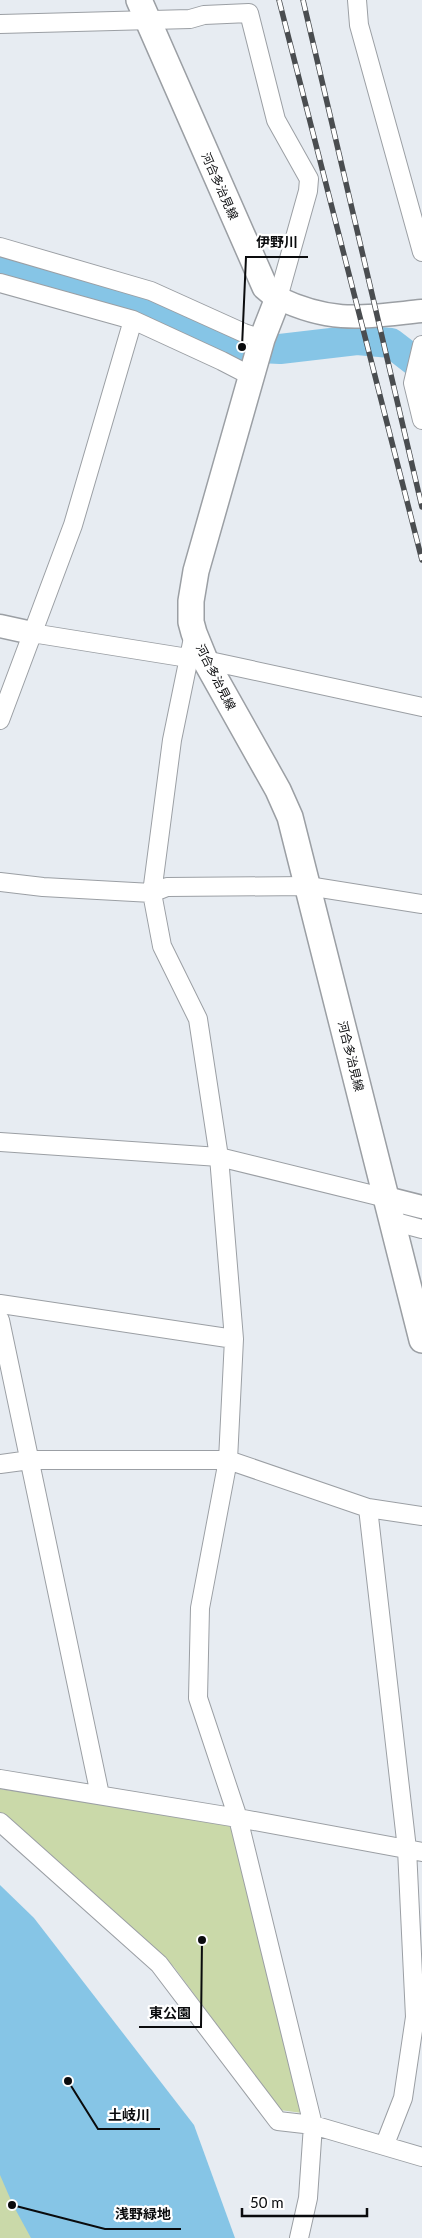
<svg xmlns="http://www.w3.org/2000/svg" width="422" height="2238" font-family="Lato,'Noto Sans JP',sans-serif">
  <style>
    .green { fill: #cad9a9 }
    .water { fill: #86c5e6 }
    .lines { fill: none; stroke-linecap: round; stroke-linejoin: round }
    .river { stroke: #86c5e6; stroke-width: 30 }
    .minor-casing { stroke: #9b9fa4; stroke-width: 20 }
    .tertiary-casing { stroke: #9b9fa4; stroke-width: 25 }
    .secondary-casing { stroke: #9b9fa4; stroke-width: 28 }
    .minor { stroke: #fff; stroke-width: 18 }
    .tertiary { stroke: #fff; stroke-width: 22 }
    .secondary { stroke: #fff; stroke-width: 25 }
    .rail-casing { stroke: #4a4d50; stroke-width: 5.5 }
    .rail { stroke: #fff; stroke-width: 4; stroke-dasharray: 11; stroke-linecap: butt }
    .labels { text-anchor: middle; dominant-baseline: central; stroke-width: 4.5; stroke-linejoin: round; paint-order: stroke }
    .street-label { font-size: 12px; fill: #0a0b0d; stroke: #fff }
    .leader { fill: none; stroke: #0a0b0d; stroke-width: 2 }
    .callout-dot { fill: #0a0b0d; stroke: #fff; stroke-width: 2 }
    .callout-label { font-size: 14px; text-anchor: middle; font-weight: bold; fill: #0a0b0d; stroke: #fff; stroke-width: 4.5; stroke-linejoin: round; paint-order: stroke }
  </style>
  <rect width="100%" height="100%" fill="#e7ecf2"/>
  <path class="green" d="M0,1789L225,1821L233,1830L302,2113L280,2110L174,1967L0,1812Z
    M0,2156L44,2238H0Z"/>
  <path class="water" d="M0,1885L34,1918L194,2125L235,2238H31L13,2205L0,2175Z"/>
  <g class="lines">
    <path class="river" d="M0,261L147,306L242,347L280,349L357,340L391,343L422,367"/>
    <defs>
      <path id="minor" d="M357,0L359,25L422,252
        M0,24L190,19L204,15L249,13L276,120L309,179L308,191L278,298
        M0,247L151,291L244,333L262,339
        M0,283L133,320L222,361L251,376
        M422,345L413,383L422,420
        M32,633L188,658
        M194,633L172,740L152,893L162,946L198,1019L219,1157L234,1339L228,1460L200,1608L198,1698L238,1818L313,2125L308,2198L299,2238
        M205,660L422,707
        M0,720L73,525L133,320
        M0,882L43,887L152,893L167,887L308,886L422,904
        M0,1142L219,1157L386,1198
        M392,1221L422,1229
        M0,1304L234,1339
        M0,1320L100,1795
        M0,1464L30,1460H228L368,1508L422,1516
        M368,1508L407,1849L415,2017L403,2098L385,2144
        M0,1779L238,1818L422,1852
        M0,1822L159,1964L278,2121L313,2125L422,2157"/>
      <path id="tertiary" d="M278,298C333,324 363,317 422,311
        M0,626L32,633
        M386,1198L422,1207"/>
      <path id="secondary" d="M139,0L265,287L278,298L262,339L196,571L191,601V622L194,633L205,660L278,790L290,817L422,1340"/>
    </defs>
    <use href="#minor" class="minor-casing"/>
    <use href="#tertiary" class="tertiary-casing"/>
    <use href="#secondary" class="secondary-casing"/>
    <use href="#minor" class="minor"/>
    <use href="#tertiary" class="tertiary"/>
    <use href="#secondary" class="secondary"/>
    <defs>
      <path id="rail" d="M279,0L422,560
        M303,0L422,507"/>
    </defs>
    <use href="#rail" class="rail-casing"/>
    <use href="#rail" class="rail"/>
  </g>
  <g class="labels">
    <g class="street-label">
      <text transform="translate(220 186) rotate(66)">河合多治見線</text>
      <text transform="translate(216 677) rotate(63)">河合多治見線</text>
      <text transform="translate(351 1056) rotate(76)">河合多治見線</text>
    </g>
  </g>
  <path class="leader" d="M242 347L246 257H308M202 1940L201 2027H139M68 2081L98 2129H160M12 2205L105 2229H181"/>
  <g class="callout-dot">
    <circle cx="242" cy="347" r="5"/>
    <circle cx="202" cy="1940" r="5"/>
    <circle cx="68" cy="2081" r="5"/>
    <circle cx="12" cy="2205" r="5"/>
  </g>
  <g class="callout-label">
    <text x="277" y="247">伊野川</text>
    <text x="170" y="2018">東公園</text>
    <text x="129" y="2120">土岐川</text>
    <text x="143" y="2219">浅野緑地</text>
  </g>
  <path d="M242 2208v8h125v-8" fill="none" stroke="#0a0b0d" stroke-width="2.5"/>
  <text x="250" y="2208" font-size="15" fill="#0a0b0d" stroke="#ffffff" stroke-width="4" paint-order="stroke">50 m</text>
</svg>
